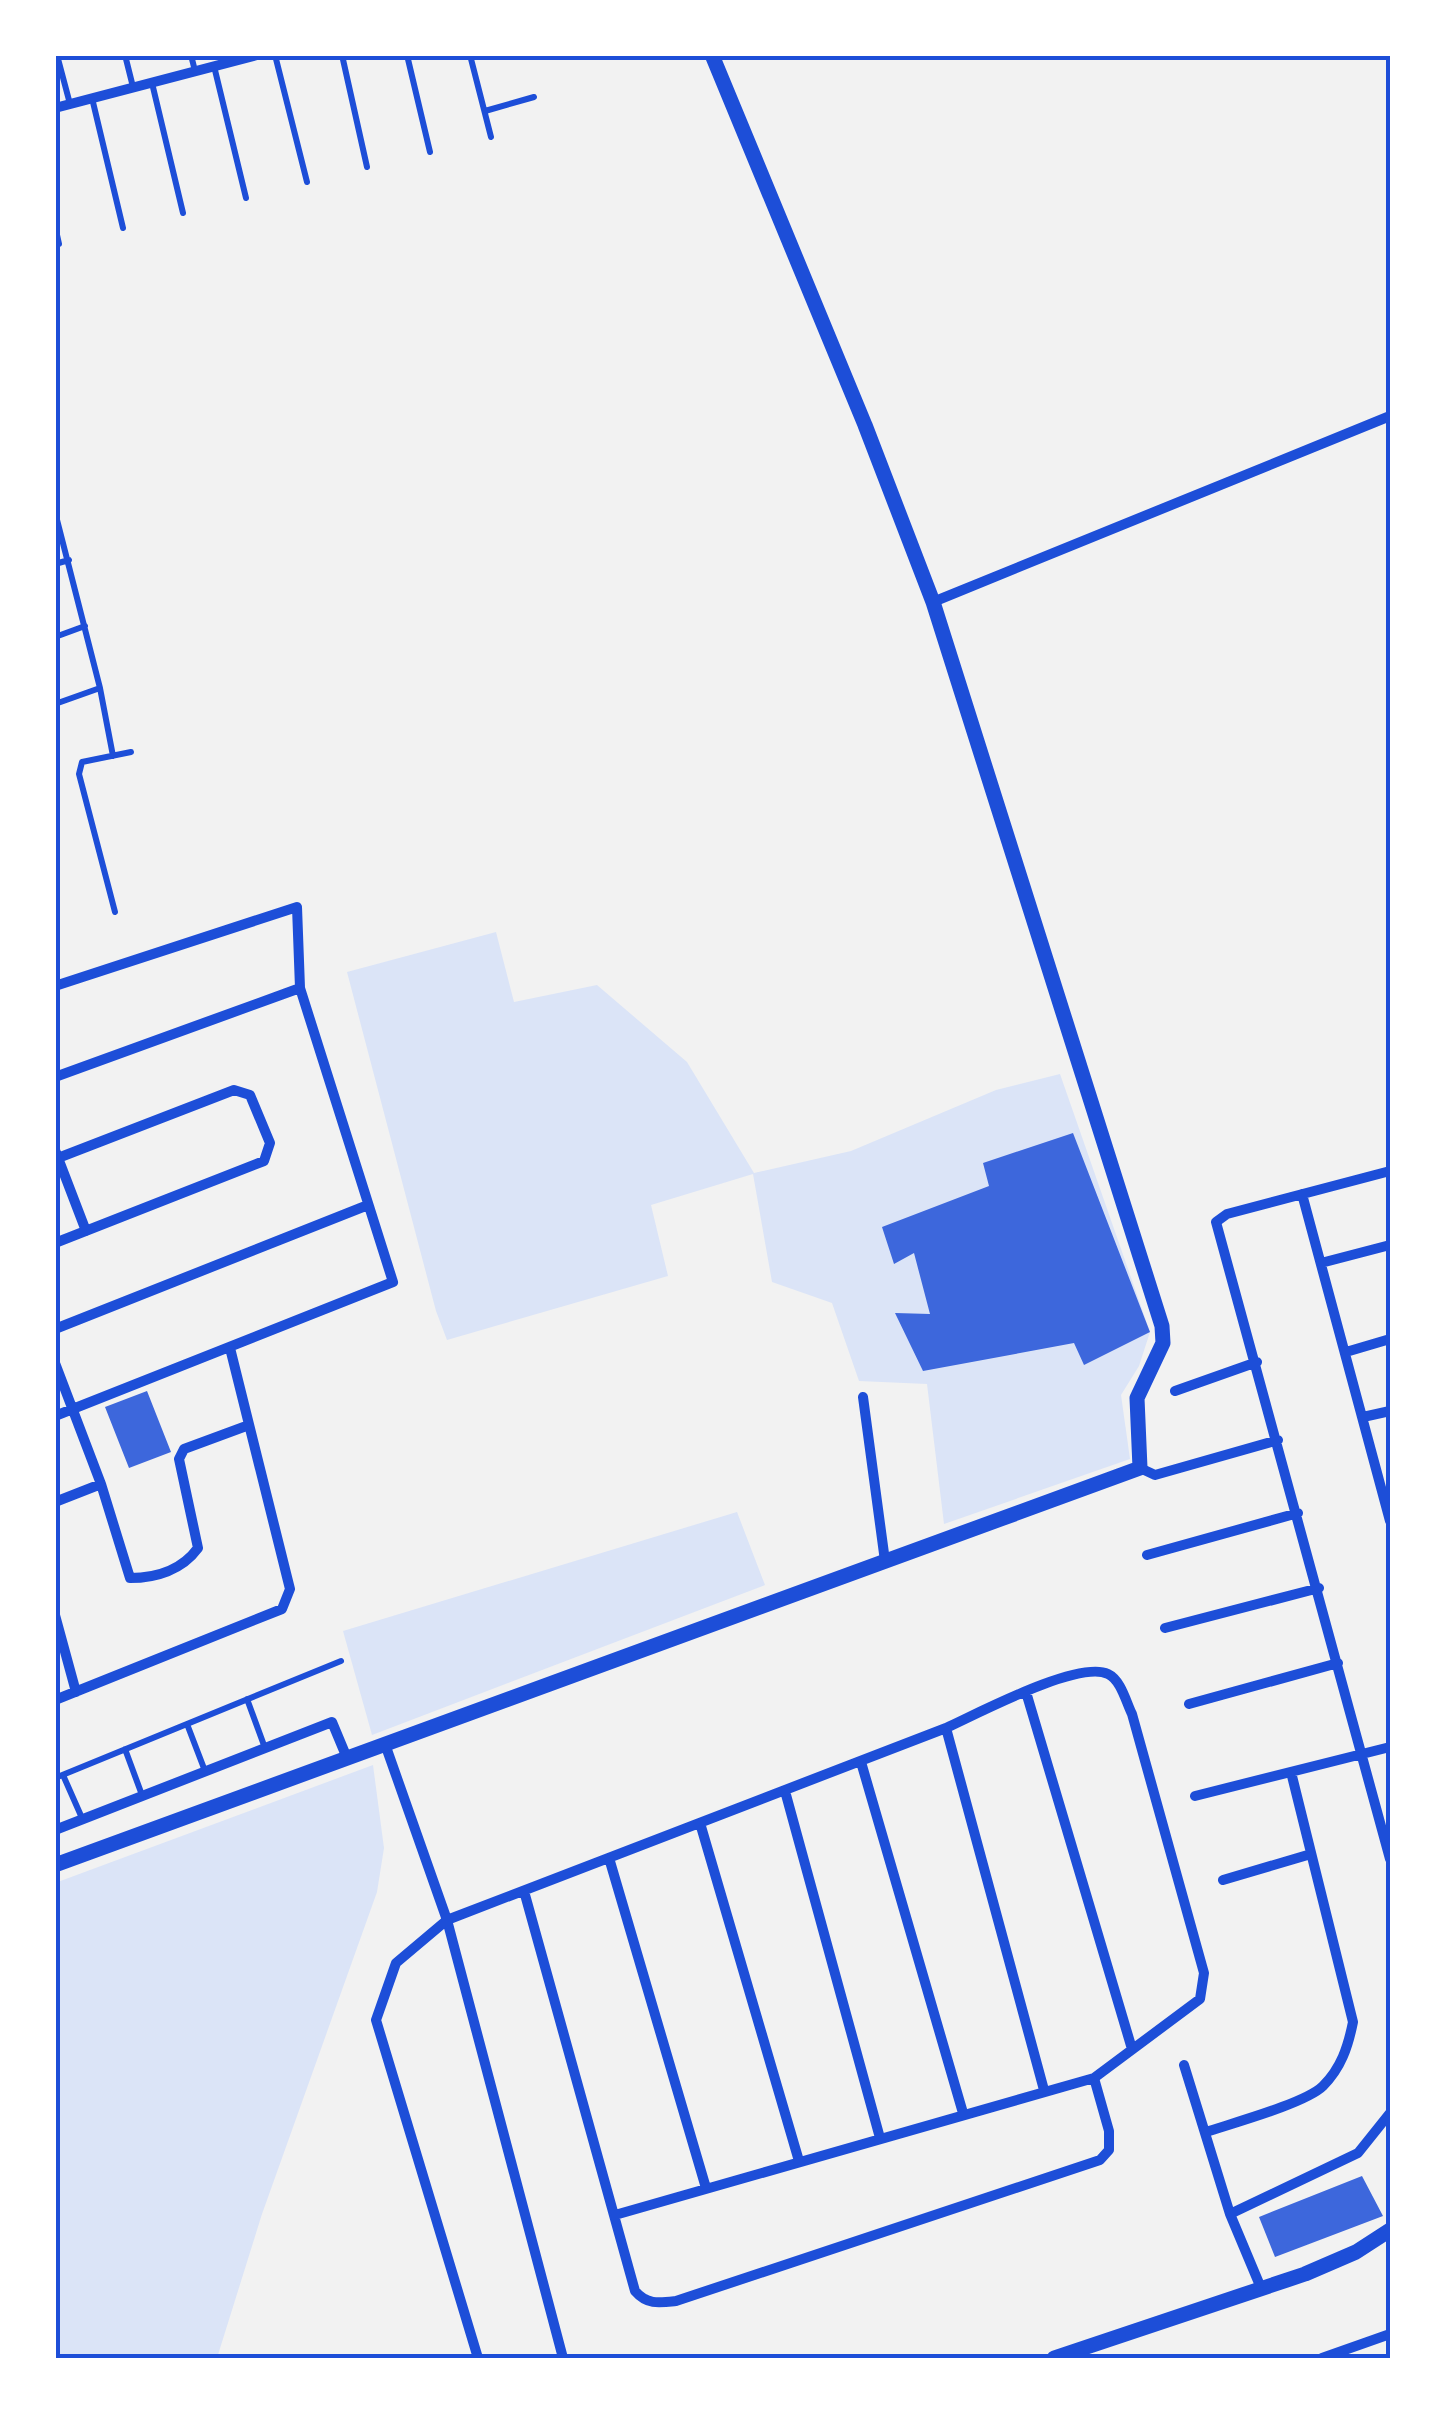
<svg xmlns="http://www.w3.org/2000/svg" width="1445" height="2413" font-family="Bitter,serif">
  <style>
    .green { fill: #dbe4f7 }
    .building { fill: #3d67dc }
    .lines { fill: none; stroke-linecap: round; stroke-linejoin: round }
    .service { stroke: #1d4ed8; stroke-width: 6 }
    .minor { stroke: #1d4ed8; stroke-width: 10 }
    .tertiary { stroke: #1d4ed8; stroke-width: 15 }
    .neatline { fill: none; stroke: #1d4ed8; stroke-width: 4 }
  </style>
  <rect width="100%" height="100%" fill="#f2f2f2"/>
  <path class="green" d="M496,932L514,1002L597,985L687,1062L754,1173L851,1151L996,1090L1060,1074L1150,1332L1139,1366L1121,1395L1130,1459L944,1524L927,1384L859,1381L832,1303L772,1282L753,1174L651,1205L668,1276L447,1340L436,1311L347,972Z
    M737,1512L765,1585L372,1735L343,1631Z
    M373,1765L384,1848L377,1892L262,2214L217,2358H55V1883Z"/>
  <path class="building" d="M1073,1133L1150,1332L1084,1365L1074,1343L923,1371L895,1313L930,1314L914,1253L894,1264L882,1227L989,1186L983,1163Z
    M147,1391L171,1452L129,1468L105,1407Z
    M1362,2176L1383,2216L1275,2257L1259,2217Z"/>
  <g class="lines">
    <path class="service" d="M57,55L70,104
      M125,55L133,87
      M191,55L195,71
      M275,55L307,182
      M342,55L367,167
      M407,55L430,152
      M470,55L491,137
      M214,66L246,198
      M152,83L183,213
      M92,98L123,228
      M485,111L534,97
      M55,226L59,244
      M55,512L100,688L113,756
      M55,564L69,560
      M55,637L85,626
      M55,704L100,688
      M115,912L79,774L82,762L131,752
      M247,1699L265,1748
      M187,1724L205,1771
      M125,1749L142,1795
      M63,1775L82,1818
      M55,1778L341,1661"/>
    <path class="minor" d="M55,108L257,55
      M933,602L1390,416
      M55,986L297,907L300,988L393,1282L55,1416
      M55,1077L300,988
      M55,1150L86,1231
      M1390,1171L1227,1214L1216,1222L1390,1859
      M1302,1194L1390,1521
      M55,1243L264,1161L270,1143L250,1095L234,1090L58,1158
      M1321,1263L1390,1245
      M55,1329L368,1205
      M1346,1352L1390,1339
      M55,1363L101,1484L130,1578C156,1578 182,1570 198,1548L179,1459L184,1449L249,1425
      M1175,1391L1257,1362
      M863,1397L885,1561
      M1363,1417L1390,1411
      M1140,1468L1155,1475L1278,1440
      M55,1502L101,1484
      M1147,1555L1298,1513
      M55,1615L76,1692
      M1165,1628L1319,1588
      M1026,1692L1132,2049
      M55,1700L282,1609L290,1589L230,1348
      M1189,1704L1338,1663
      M946,1728C977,1714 1078,1660 1108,1674C1121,1680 1126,1702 1132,1714L1204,1973L1200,1999L1094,2078
      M385,1744L447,1920L563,2358
      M861,1762L963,2113
      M785,1791L880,2138
      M1195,1796L1390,1747
      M700,1823L799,2161
      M55,1830L332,1722L347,1758
      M609,1858L706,2188
      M1223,1880L1311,1854
      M524,1891L635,2291C647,2305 659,2303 676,2301L1100,2160L1109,2150V2131L1094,2078L615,2215
      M1184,2065L1230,2214L1261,2288
      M1206,2132C1233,2123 1306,2103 1323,2086C1341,2068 1348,2047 1353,2022L1291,1772
      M1230,2214L1358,2153L1390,2113
      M478,2358L376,2020L396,1963L447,1920L946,1728L1044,2090
      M1322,2358L1390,2334"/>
    <path class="tertiary" d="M55,1865L1140,1468L1137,1398L1163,1343L1162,1326L933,602L865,425L712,55
      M1054,2358L1305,2274L1356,2252L1390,2230"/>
  </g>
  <rect width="1445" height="2413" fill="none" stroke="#ffffff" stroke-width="115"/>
  <rect x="58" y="58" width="1330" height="2298" class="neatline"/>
</svg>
